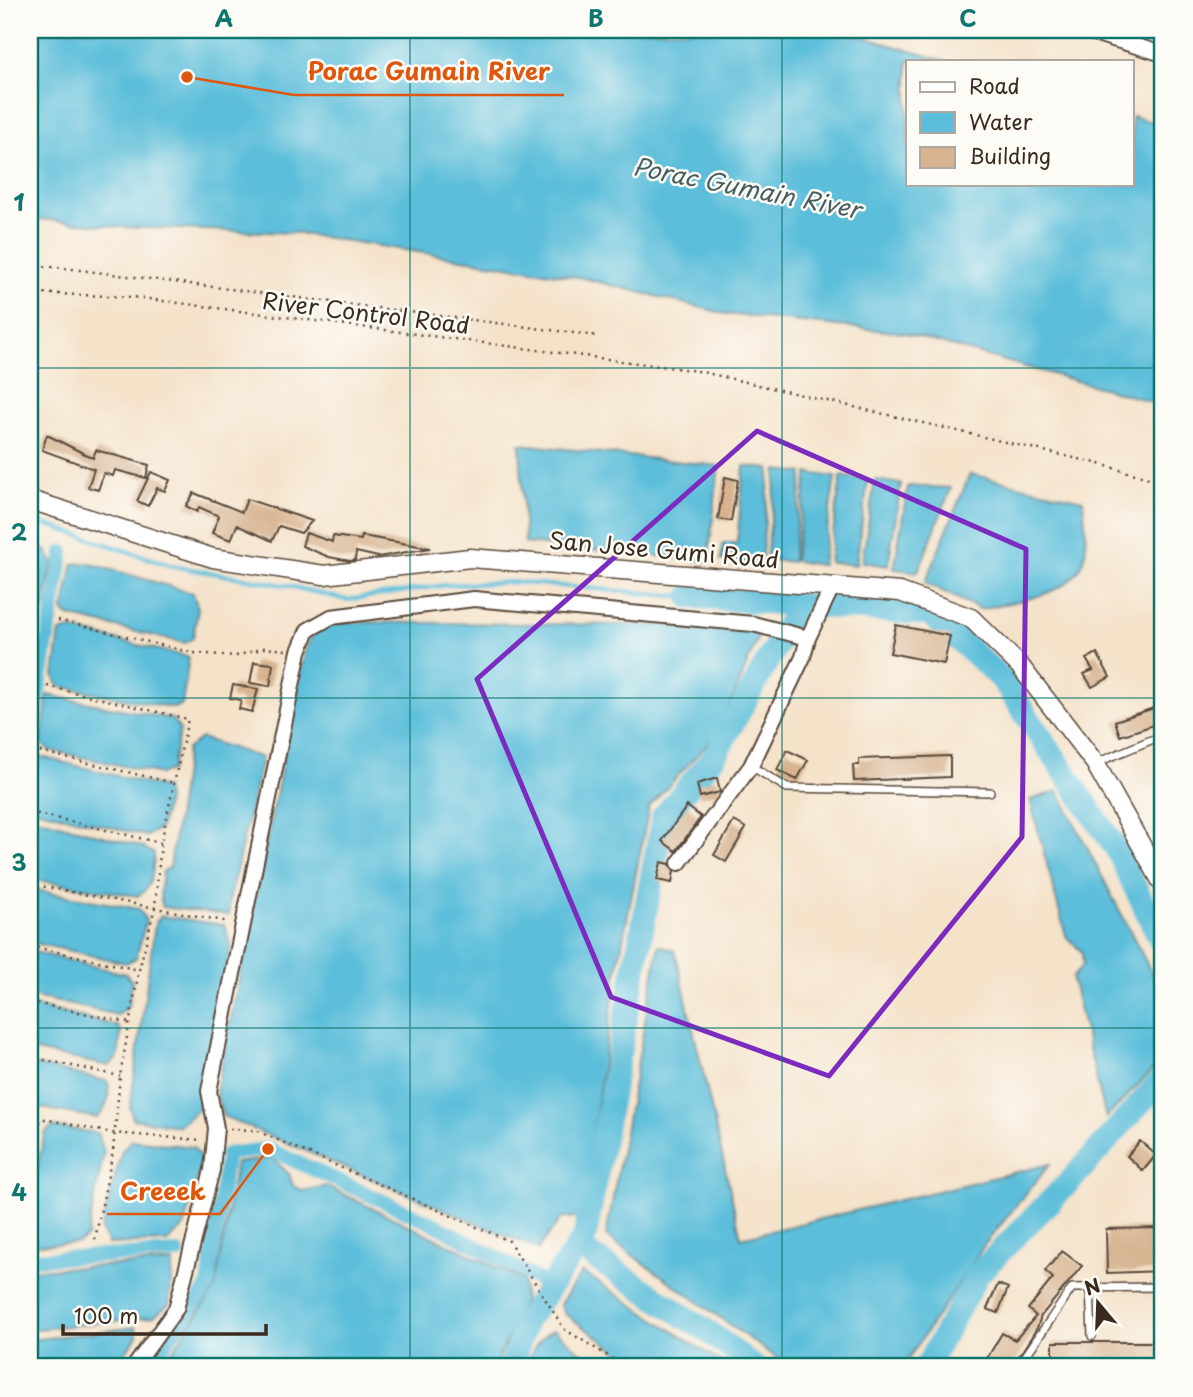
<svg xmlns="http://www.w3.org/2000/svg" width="1193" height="1397" font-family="'Playpen Sans',sans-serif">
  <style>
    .water { fill: #5cbeda; stroke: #4c747c; stroke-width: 2 }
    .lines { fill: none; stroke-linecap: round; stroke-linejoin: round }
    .stream { stroke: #5cbeda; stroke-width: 4.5 }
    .canal { stroke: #5cbeda; stroke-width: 14 }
    .river { stroke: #5cbeda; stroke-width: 24 }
    .building { fill: #d7b390 }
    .service-casing { stroke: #574638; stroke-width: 10 }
    .minor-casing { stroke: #574638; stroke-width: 18 }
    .tertiary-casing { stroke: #574638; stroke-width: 21 }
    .path { stroke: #574638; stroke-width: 2.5; stroke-dasharray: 2 5; stroke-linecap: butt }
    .service { stroke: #fff; stroke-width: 7 }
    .minor { stroke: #fff; stroke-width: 14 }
    .tertiary { stroke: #fff; stroke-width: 18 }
    .marked { fill: none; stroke: #7b2cbf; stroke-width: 5; stroke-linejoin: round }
    .grid { fill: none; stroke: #0f766e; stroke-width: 2; stroke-opacity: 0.55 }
    .labels { text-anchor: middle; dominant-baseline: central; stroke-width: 5; stroke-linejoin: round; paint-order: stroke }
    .street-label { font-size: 23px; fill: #3b2a1e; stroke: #fdfcf7 }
    .water-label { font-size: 24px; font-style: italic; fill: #475e60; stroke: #fdfcf7 }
    .leader { fill: none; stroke: #df570d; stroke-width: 2.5 }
    .callout-dot { fill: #df570d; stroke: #fdfcf7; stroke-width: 2.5 }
    .callout-label { font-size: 24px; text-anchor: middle; font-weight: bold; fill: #df570d; stroke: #fdfcf7; stroke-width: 5; stroke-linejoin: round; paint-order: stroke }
    .neatline { fill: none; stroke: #0f766e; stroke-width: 2.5 }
    .grid-label { font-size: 23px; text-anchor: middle; font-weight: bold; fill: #0f766e }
  </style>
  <rect width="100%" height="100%" fill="#fdfcf7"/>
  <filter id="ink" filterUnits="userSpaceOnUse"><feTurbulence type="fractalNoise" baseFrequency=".0143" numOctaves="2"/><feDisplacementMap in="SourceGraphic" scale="14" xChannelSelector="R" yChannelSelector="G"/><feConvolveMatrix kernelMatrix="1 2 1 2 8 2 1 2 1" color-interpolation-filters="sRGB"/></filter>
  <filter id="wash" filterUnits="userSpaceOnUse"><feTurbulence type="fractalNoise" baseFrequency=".00686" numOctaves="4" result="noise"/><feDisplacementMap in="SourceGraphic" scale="28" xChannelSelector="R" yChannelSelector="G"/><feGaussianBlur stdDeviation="1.57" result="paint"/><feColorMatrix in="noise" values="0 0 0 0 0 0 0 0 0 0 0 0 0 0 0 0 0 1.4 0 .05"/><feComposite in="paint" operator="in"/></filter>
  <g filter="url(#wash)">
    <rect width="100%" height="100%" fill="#f4e2c9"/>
    <path class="water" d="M30,30H839L946,61H908V184H1132V116L1163,125V405L904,333L726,314L583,278L297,233L119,227L30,218Z
      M520,444L719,466L708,561L525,543Z
      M744,466L770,469L761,563L721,560L723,543H737Z
      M777,470L803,473L792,562L766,559Z
      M808,473L835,477L822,565L794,561Z
      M970,474L1083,500C1084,517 1088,538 1085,554C1078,597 1014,601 980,609L925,583Z
      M841,476L868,480L856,565L829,562Z
      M875,480L901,484L888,566L862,562Z
      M908,486L951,488L918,572L894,569Z
      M30,545L46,550L53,563L43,611L39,613L30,611Z
      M88,563L193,593L198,608L193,638L185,643L69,616L63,611L73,564Z
      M335,622L742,626L760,633L719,731L649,807L618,965L580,1218L562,1217L538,1249L223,1116L216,1092L305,652L312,635Z
      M70,629L189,657L182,704L174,708L59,686L54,676L60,632Z
      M47,695L172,719L180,730L171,771L161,774L49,750L42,744Z
      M201,738L262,758L229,901V915L162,907L160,893L163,871L170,868L187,749Z
      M38,756L165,788L167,800L160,828L147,836L30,808V790Z
      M1058,791L1163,995V1052L1160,1062L1106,1118L1072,978L1083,965L1082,952L1066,936L1030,800Z
      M30,816L143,847L154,854C153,870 153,887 138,896L30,879Z
      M30,889L139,909L146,921L136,958L126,963L30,942Z
      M161,916L225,925L231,947L199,1109L178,1126L133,1119L130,1108L155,924Z
      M659,945L675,951L741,1238L1050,1164L985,1244L903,1367H789L606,1236Z
      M30,951L126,974L132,981L128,1007L118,1015L30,996Z
      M30,1005L117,1026L121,1032L118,1057L109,1066L30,1050Z
      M30,1064L107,1081C112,1093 107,1109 97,1118L30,1106Z
      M52,1127L97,1133L104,1151L87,1237L78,1243L35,1245C21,1224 40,1159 45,1133Z
      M131,1140L193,1147L202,1160L184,1227L167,1242L108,1244L101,1230L122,1151Z
      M272,1158L289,1174L293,1186L303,1191L326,1186L523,1280L524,1300L495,1367H162L215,1288L236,1163Z
      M173,1262L169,1305L153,1317L30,1330V1270Z
      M582,1272L729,1367H640L565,1314L560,1304Z
      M136,1327L137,1336L115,1367H30V1340Z
      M554,1330L599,1367H526C531,1351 539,1337 554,1330Z"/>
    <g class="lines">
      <path class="stream" d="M30,519L172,566L289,586L347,600L446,585L514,582L690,597"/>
      <path class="canal" d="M30,741L63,552
        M30,1259L178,1253
        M149,1367L208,1286L227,1154L268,1149L436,1225L550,1286"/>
      <path class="river" d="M690,597L930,614L1001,678L1117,850L1163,945
        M578,1247L710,1333L754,1367
        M511,1367L526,1321L585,1236L663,817L715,755L799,605
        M926,1367L978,1274L1074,1177L1163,1078"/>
    </g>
    <g id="blocks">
      <path class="building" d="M47,435L93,458L96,450L149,465L146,478L115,470L113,476L104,473L98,490L88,487L94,469L42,450Z
        M151,472L170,480L165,491L157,488L148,506L137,501Z
        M725,477L738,480L731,521L718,519Z
        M194,493L242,512L247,499L312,521L301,533L279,526L272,541L237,525L231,540L212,533L219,516L199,507L197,512L186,506Z
        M306,533L332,542L333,536L361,540L362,536L430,548L378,557L356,552L355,560L350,561L329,557L302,546Z
        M896,625L950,636L944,664L890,653Z
        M1097,653L1110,677L1092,687L1084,674L1093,670L1086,659Z
        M254,662L273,664L270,686L250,683Z
        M233,685L258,689L252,712L239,709L241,700L230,698Z
        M1163,705V722L1120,736L1115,721Z
        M787,750L808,760L797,780L777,770Z
        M950,756V777L854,781L853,765H859V759Z
        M717,778L720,792L700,797L697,784Z
        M687,806L701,817L676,851L662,841Z
        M734,821L746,828L726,862L714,855Z
        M661,862L670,864L674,871L672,883L657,880Z
        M1140,1141L1156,1155L1143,1171L1127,1156Z
        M1163,1228V1271L1107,1273L1106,1229Z
        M1062,1251L1082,1266L1041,1316L1037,1328L1012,1367H982L1002,1333L1015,1340L1036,1316L1028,1309L1053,1278L1045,1271Z
        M998,1284L1008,1288L998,1313L987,1309Z
        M1053,1342H1162L1161,1367H1053Z"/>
    </g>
  </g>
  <g filter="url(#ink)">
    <use href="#blocks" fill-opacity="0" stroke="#574638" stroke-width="2"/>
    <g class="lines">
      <defs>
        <path id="service" d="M1096,763L1151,740
          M751,766L787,788L990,792
          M1090,1288L1092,1336
          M1018,1367L1072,1288L1163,1287"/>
        <path id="minor" d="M1083,30L1163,54
          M679,863L751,766L803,657L808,638L832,587
          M134,1367L176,1309L212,1170L216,1128L209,1091L299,651L308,630L331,617L474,599L753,624L808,638"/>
        <path id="tertiary" d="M30,500L213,558L324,575L470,558L900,592L971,618L1020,666L1095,763L1163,884"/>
      </defs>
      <use href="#service" class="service-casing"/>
      <use href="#minor" class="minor-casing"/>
      <use href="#tertiary" class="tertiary-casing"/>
      <path class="path" d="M30,266L56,267L598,336
        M30,293L133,297L698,371L1096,463L1163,482
        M58,620L194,653L236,656L264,648L287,650
        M47,686L188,719L161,843L155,907L139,970L120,1076L113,1151L94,1244
        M33,750L174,783
        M30,812L161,843
        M30,884L229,922
        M30,946L139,970
        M30,1002L131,1023
        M30,1057L120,1076
        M30,1116L112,1133L201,1140
        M230,1129L255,1130L509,1241L564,1329L626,1367
        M30,1185L40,1118"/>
      <use href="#service" class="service"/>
      <use href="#minor" class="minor"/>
      <use href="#tertiary" class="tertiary"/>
    </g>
  </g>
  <path class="marked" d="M757,431L1026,549L1022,837L829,1076L611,997L477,679Z"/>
  <path class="grid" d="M410,30V1367M782,30V1367M30,368H1163M30,698H1163M30,1028H1163"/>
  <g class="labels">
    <g class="street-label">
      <text transform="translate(366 312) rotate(7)">River Control Road</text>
      <text transform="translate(664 549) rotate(5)">San Jose Gumi Road</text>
    </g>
    <g class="water-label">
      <text transform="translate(747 187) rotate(11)">Porac Gumain River</text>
    </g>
  </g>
  <path class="leader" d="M187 77L294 95H564M268 1149L220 1214H107"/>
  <g class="callout-dot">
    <circle cx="187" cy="77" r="7"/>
    <circle cx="268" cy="1149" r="7"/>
  </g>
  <g class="callout-label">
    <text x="429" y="80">Porac Gumain River</text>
    <text x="163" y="1200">Creeek</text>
  </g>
  <rect width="1193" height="1397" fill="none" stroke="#fdfcf7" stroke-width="77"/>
  <rect x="906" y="60" width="228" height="126" fill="#fdfcf7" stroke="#afa8a0" stroke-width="2"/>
  <rect x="920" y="82" width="35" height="10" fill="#ffffff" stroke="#afa8a0" stroke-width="2"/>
  <text x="969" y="94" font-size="21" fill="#3b2a1e">Road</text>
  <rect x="920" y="112" width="35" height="21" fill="#5cbeda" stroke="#afa8a0" stroke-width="2"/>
  <text x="969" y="130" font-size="21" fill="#3b2a1e">Water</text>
  <rect x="920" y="147" width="35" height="21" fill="#d7b390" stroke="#afa8a0" stroke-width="2"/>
  <text x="969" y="164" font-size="21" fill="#3b2a1e">Building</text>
  <g transform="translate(1098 1303) rotate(341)" stroke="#fdfcf7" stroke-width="5" paint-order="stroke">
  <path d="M0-5L12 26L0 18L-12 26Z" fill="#3b2a1e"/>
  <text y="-10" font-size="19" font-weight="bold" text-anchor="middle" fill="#3b2a1e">N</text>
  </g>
  <path d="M63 1324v10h203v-10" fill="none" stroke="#3b2a1e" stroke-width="3.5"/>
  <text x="74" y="1324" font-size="21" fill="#3b2a1e" stroke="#fdfcf7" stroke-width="5" paint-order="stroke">100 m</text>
  <rect x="38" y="38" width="1116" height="1320" class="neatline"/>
  <g class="grid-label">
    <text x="224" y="27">A</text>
    <text x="596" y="27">B</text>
    <text x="968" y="27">C</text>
    <text x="19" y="211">1</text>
    <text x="19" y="541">2</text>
    <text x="19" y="871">3</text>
    <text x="19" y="1201">4</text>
  </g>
</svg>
